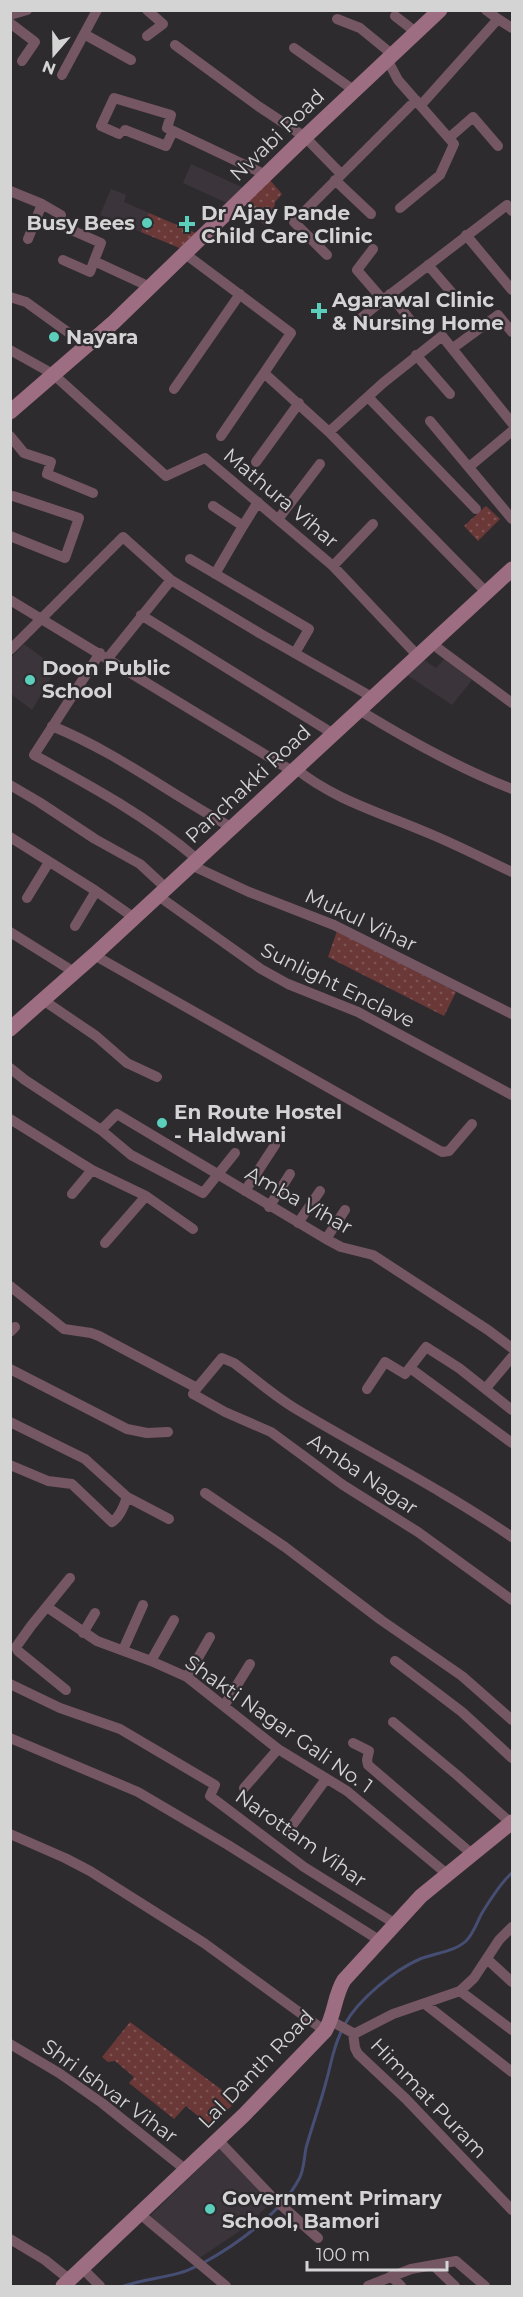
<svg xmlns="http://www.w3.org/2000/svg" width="523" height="2297" font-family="Montserrat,sans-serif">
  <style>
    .built { fill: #3b343b }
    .grass { fill: url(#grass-dots) }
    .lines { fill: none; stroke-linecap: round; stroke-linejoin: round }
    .stream { stroke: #464e74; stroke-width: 3 }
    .street { stroke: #755663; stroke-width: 10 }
    .secondary { stroke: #9d6d81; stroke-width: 15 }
    .poi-dot { fill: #5bcebc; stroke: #2e2b2e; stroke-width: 2 }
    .labels { text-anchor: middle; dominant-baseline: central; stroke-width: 4.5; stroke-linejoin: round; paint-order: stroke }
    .street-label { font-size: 20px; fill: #d5d4d5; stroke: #2e2b2e }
    .poi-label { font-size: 20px; font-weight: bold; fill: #d5d4d5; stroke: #2e2b2e; text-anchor: start }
  </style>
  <defs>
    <pattern id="grass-dots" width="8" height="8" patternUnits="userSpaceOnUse" patternTransform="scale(1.5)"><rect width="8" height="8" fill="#6b3838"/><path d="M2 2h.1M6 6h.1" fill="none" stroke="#7f5454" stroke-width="1.8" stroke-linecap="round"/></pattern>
  </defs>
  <rect width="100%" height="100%" fill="#2e2b2e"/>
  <path class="built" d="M191,164L244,188L229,204L183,183Z
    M111,189L126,195L124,202L198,234L182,249L100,215Z
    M24,644L57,668L32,710L11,694V658Z
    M445,658L472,680L452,705L407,675L424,660L436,668Z
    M220,2148L271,2202L250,2224L198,2259L149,2217Z"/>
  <path class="grass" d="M269,179L282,194L275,202L273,219L265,226L245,205Z
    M149,213L198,234L182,249L141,232Z
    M486,506L500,519L478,541L464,526Z
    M337,931L456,992L444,1016L328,957Z
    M130,2022L237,2101L210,2126L186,2106L174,2119L129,2083L134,2077L115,2061L108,2062L102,2057Z"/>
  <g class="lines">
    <path class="stream" d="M345,2024C358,2000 394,1970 420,1959C435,1953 454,1952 466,1941C474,1933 477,1922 482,1913C490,1900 501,1882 512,1873
      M203,2263C235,2246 282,2212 299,2179C304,2171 304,2158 306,2148C312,2126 320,2105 326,2082C331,2065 333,2047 342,2030
      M124,2286C149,2277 175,2278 197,2266"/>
    <path class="street" d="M147,10L163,24L147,36
      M10,15L27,10
      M395,16L417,33
      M337,19L360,28L393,55
      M498,19L512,28
      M10,23L35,42L22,61
      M84,34L131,60
      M175,45L258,106L305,137L341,174
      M294,48L355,91
      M388,61L398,80L454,144L440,175L400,208
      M62,75L97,10
      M421,105L498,19L486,10
      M125,130L166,146L173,131
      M119,134L101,126L114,98L171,115L167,128L266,175
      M449,138L473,117L498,146
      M335,180L371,214
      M10,191L42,204L61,215
      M67,228L101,243L94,261
      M466,235L512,290
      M28,239L42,204
      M373,249L357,270L383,300L507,205L512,211
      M184,253L291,333L264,373L329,432L486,592
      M327,255L294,222L416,100
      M63,260L90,272L94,261L150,287
      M428,265L459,301
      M390,294L414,325
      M10,297L26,302L87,346
      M361,318L383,300
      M453,348L498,315L512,332
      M10,350L53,374L166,476L205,458L333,566L418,656
      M416,355L450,394
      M174,389L240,294
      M368,397L476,509
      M430,421L512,519
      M329,432L383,383L442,336L512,423
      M10,436L24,453L51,462L47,474L93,493
      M221,436L264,373
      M256,462L299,403
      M469,467L512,431
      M213,506L243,526
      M279,518L320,464
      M10,536L65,558L79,518L13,496
      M190,559L309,629L295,653
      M333,566L373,524
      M215,574L243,526L258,502
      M10,600L292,771
      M141,615L332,733
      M433,642L439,649L512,703
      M10,650L123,537L171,580L261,634L372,697
      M100,653L34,755C91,786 148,817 197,859
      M108,658L171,580
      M359,710C408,740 458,768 512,789
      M52,726C118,753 170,794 231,827
      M295,768C334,800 382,813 428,833C457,845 484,859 512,872
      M10,785L39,802L95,839L140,864L166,888
      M10,837L96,891L133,917
      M191,865L249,892L334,925L512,1014
      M157,895L261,969L288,984L358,1012L512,1095
      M27,898L49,862
      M75,926L96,891
      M10,932L74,972
      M94,955L442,1152L449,1151L472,1124
      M43,1000L96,1036L127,1063L157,1077
      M10,1068L25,1080L101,1130L131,1155L203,1193L235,1153
      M10,1119L92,1170L146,1196L193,1229
      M101,1130L117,1114L326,1239L341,1247L373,1255L488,1330L512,1348
      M245,1191L275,1145
      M72,1194L92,1170
      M269,1207L290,1174
      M298,1223L320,1191
      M326,1239L345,1210
      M105,1243L146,1196
      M10,1286L64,1329L91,1333L99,1336L197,1388L222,1358L234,1363C254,1378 274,1396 296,1409C368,1452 443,1490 512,1537
      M10,1332L15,1327
      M410,1368L512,1443
      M10,1369L127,1429L147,1433L168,1432
      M197,1388L193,1394L225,1412L271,1432L343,1485L418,1532L512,1600
      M486,1388L512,1357
      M367,1389L385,1362L405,1374L426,1347L459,1368L512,1410
      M10,1422L85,1459L127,1497L169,1519
      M10,1465L48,1481L72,1484L112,1522C120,1517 124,1506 127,1497
      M205,1493L285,1547L381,1620L462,1676L512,1720
      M47,1607L97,1641L151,1661L187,1677L278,1749L347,1791L447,1874
      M83,1633L95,1613
      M123,1650L143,1605
      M151,1661L174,1620
      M395,1661L462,1712L512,1758
      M187,1677L210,1637
      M10,1684L60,1708L120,1729L215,1785L210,1796L304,1867L394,1923
      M66,1690L18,1651L16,1647L31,1626L70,1578
      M224,1706L250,1664
      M393,1722L457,1775L511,1823
      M10,1738L138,1792L228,1845L379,1940
      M353,1743L369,1751L367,1760L368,1765L472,1854
      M244,1788L278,1749
      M291,1827L326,1779
      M10,1834L65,1858L90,1871L204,1943L325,2031
      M487,1959L512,1982
      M460,1991L512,2030
      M425,2004L512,2072
      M331,2021L353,2033H356L393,2014L460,1991L474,1978L499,1940L512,1927
      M353,2033L355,2048L358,2054L406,2099L512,2210
      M10,2044L59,2073L102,2103L186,2170
      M218,2140L272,2197L318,2238
      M140,2214L226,2286
      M10,2239L45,2260L70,2280
      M433,2265L455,2286
      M83,2269L100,2286
      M391,2276L401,2286
      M368,2286L411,2269L456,2261L485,2286"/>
    <path class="secondary" d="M10,412L114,322L305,137L440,10
      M10,1029L94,955L512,569
      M63,2286L244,2115L325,2031C335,2015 334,1996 344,1980L421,1896L512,1822"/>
  </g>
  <g class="poi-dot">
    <circle cx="147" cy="223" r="6"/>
    <path d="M184 215h6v6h6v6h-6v6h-6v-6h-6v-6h6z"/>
    <path d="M316 302h6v6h6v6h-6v6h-6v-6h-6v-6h6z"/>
    <circle cx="54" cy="337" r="6"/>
    <circle cx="30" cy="680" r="6"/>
    <circle cx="162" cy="1123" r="6"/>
    <circle cx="210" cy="2209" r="6"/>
  </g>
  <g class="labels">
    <g class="street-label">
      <text transform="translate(277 135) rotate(-44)">Nwabi Road</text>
      <text transform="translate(281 498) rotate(40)">Mathura Vihar</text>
      <text transform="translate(248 784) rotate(-43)">Panchakki Road</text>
      <text transform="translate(361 920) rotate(25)">Mukul Vihar</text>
      <text transform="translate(338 985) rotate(26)">Sunlight Enclave</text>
      <text transform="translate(299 1200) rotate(29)">Amba Vihar</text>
      <text transform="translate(363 1474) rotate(34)">Amba Nagar</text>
      <text transform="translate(279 1724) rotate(35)">Shakti Nagar Gali No. 1</text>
      <text transform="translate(301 1838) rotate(35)">Narottam Vihar</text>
      <text transform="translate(256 2069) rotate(-46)">Lal Danth Road</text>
      <text transform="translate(110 2091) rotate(36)">Shri Ishvar Vihar</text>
      <text transform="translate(429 2098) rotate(46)">Himmat Puram</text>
    </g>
    <g class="poi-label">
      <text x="201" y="213">Dr Ajay Pande<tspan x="201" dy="23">Child Care Clinic</tspan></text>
      <text x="135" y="223" text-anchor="end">Busy Bees</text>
      <text x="332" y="300">Agarawal Clinic<tspan x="332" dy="23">&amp; Nursing Home</tspan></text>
      <text x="66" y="337">Nayara</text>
      <text x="42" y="668">Doon Public<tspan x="42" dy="23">School</tspan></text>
      <text x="174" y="1112">En Route Hostel<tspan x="174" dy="23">- Haldwani</tspan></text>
      <text x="222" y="2198">Government Primary<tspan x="222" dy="23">School, Bamori</tspan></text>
    </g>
  </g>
  <rect width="523" height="2297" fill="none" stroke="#d5d4d5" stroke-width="24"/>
  <g transform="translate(54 54) rotate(200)" stroke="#2e2b2e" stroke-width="4.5" paint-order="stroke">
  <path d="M0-4.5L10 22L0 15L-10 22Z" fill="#d5d4d5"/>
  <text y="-9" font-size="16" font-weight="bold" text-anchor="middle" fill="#d5d4d5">N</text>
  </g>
  <path d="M307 2261v9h140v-9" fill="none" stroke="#d5d4d5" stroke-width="3"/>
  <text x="316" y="2261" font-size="18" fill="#d5d4d5" stroke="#2e2b2e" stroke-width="4.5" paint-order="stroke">100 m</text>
</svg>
